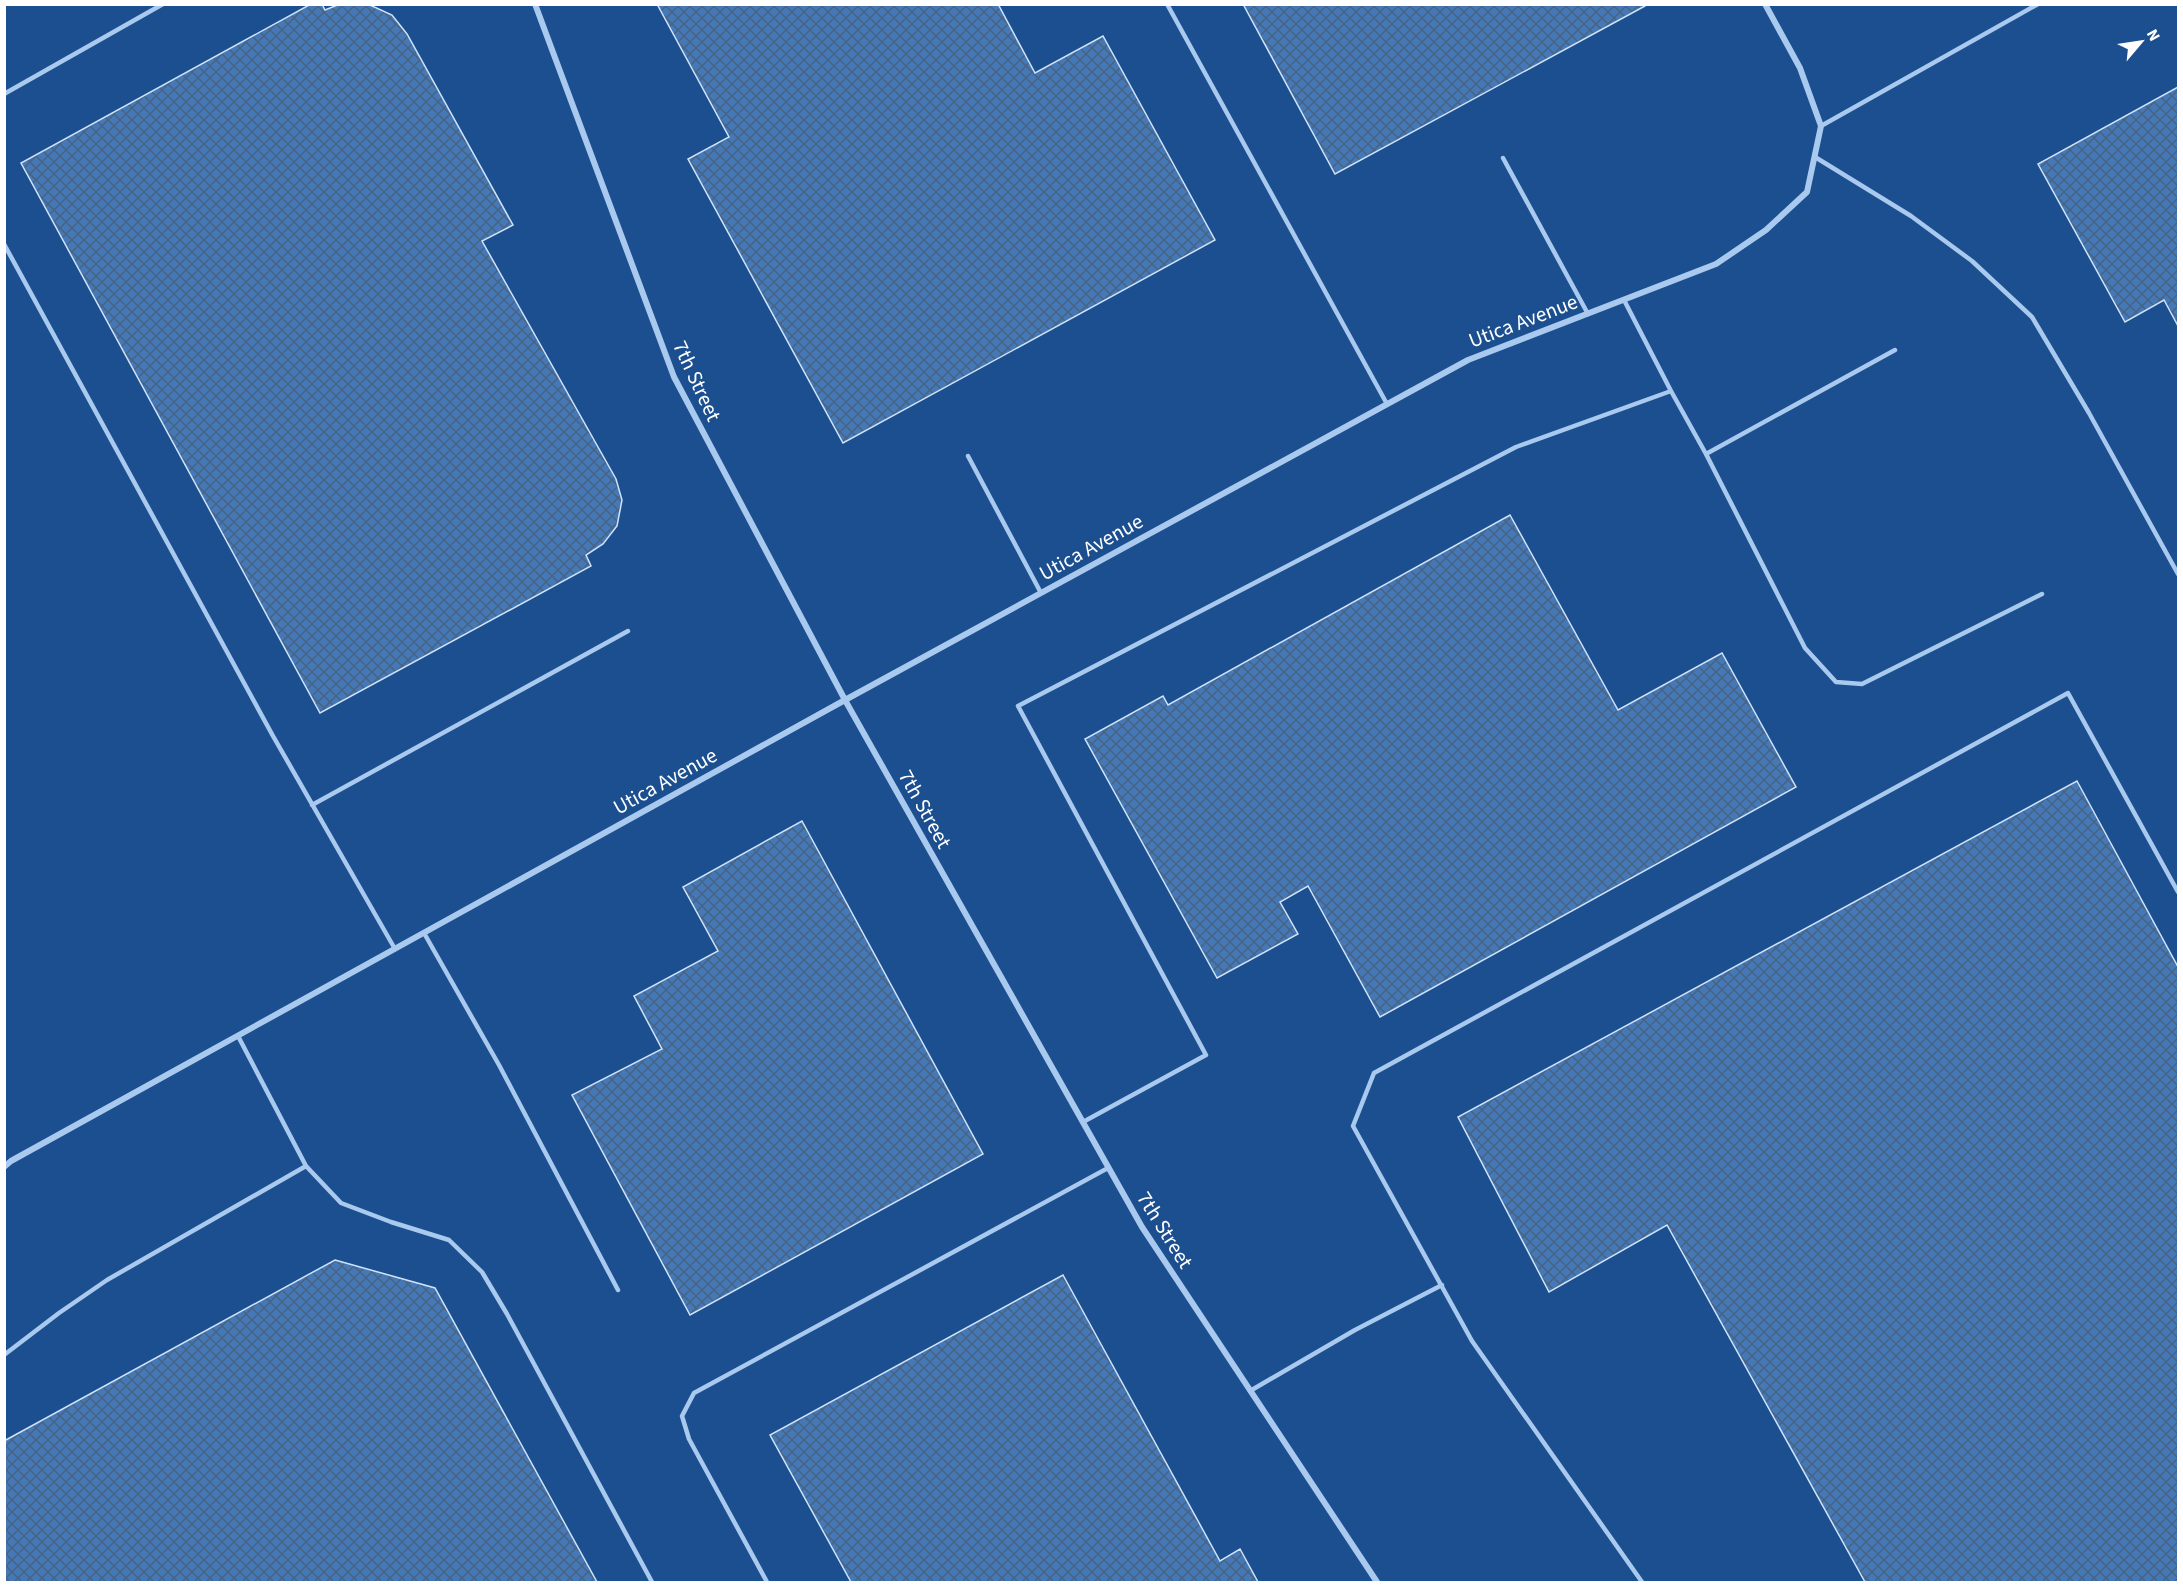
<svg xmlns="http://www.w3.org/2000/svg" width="2183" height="1587" font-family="'Source Sans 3',sans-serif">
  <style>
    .building { fill: url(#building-cross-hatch); stroke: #cfe3fa; stroke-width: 1.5 }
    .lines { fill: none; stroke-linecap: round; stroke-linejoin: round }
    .service { stroke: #a9c9ee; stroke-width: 4.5 }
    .minor { stroke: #a9c9ee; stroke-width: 6 }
    .labels { text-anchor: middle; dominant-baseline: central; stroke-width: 4.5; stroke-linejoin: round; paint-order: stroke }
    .street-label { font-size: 21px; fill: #fff; stroke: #1b4f8f }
  </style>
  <defs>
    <pattern id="building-cross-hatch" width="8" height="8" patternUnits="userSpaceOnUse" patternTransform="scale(1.5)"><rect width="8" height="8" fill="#4478b7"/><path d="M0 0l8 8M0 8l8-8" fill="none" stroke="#486282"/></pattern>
  </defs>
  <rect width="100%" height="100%" fill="#1b4f8f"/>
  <path class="building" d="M311,4H322L325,10L340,4L370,5L392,15L407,34L513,225L482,241L616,479L622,500L617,526L603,544L586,555L591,566L320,713L21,163Z
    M657,4H998L1035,73L1103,36L1215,240L843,443L688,159L729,137Z
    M1243,4H1645V6L1335,174Z
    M2178,87V326L2164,300L2125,322L2038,164Z
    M1510,515L1618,710L1722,653L1796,787L1380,1017L1308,886L1280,902L1298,934L1217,978L1085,739L1163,696L1168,705Z
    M2077,781L2178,967V1582H1865L1667,1225L1549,1292L1458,1117Z
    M802,821L983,1154L690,1315L572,1095L662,1049L634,996L718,951L683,887Z
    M335,1260L435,1288L597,1582H4V1441Z
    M1063,1275L1220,1561L1240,1549L1258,1582H851L770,1435Z"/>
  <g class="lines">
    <path class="service" d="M1167,4L1387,404
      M4,94L163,4
      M1821,126L2038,4
      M1815,157L1911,216L1972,261L2032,317L2089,413L2178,574
      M1503,158L1588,314
      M4,244L273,736L395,949
      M1624,300L1671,391
      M1706,454L1805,648L1836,682L1862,684L2042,594
      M968,456L1041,593
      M312,805L628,631
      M424,933L499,1065L618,1290
      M1083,1122L1206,1055L1018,706L1516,447L1671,391L1706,454L1895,350
      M306,1166L341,1203L391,1222L449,1240L482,1272L507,1314L652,1582
      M4,1355L59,1313L107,1280L306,1166L238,1036
      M1250,1391L1355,1330L1442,1285
      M767,1582L689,1439L682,1416L694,1393L1108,1168
      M1642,1582L1472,1341L1353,1126L1374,1073L2068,693L2178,892"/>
    <path class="minor" d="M535,4L674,377L845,700L1142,1227L1377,1582
      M4,1167L11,1161L845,700L1468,360L1716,264L1766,230L1807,192L1821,126L1800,68L1765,4"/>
  </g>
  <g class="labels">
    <g class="street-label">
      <text transform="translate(1523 321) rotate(-21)">Utica Avenue</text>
      <text transform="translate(697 381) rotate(65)">7th Street</text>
      <text transform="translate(1091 547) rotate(-29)">Utica Avenue</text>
      <text transform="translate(665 781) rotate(-29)">Utica Avenue</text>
      <text transform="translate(925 809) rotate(61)">7th Street</text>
      <text transform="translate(1165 1230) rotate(58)">7th Street</text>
    </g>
  </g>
  <rect width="2183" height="1587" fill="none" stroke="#ffffff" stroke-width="12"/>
  <g transform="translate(2141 42) rotate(61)" stroke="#1b4f8f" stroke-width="4.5" paint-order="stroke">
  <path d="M0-4.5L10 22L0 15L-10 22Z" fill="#ffffff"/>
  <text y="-9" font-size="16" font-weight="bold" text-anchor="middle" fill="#ffffff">N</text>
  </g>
</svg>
